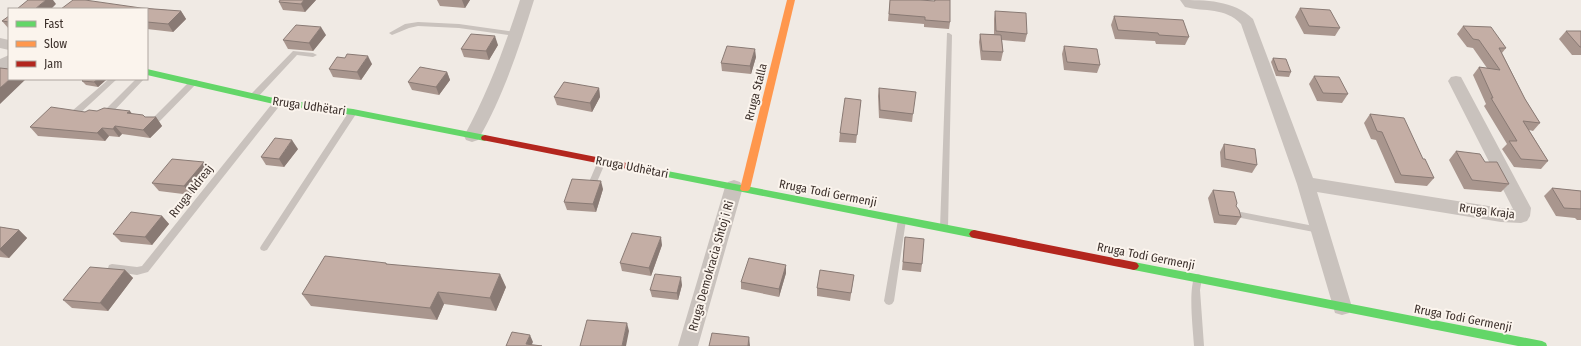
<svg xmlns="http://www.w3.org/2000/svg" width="1581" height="346" font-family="'Fira Sans Condensed',sans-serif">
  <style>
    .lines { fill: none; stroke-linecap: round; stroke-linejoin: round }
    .lane { fill: #c9c2bd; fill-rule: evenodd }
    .street { fill: #c9c2bd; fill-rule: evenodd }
    .fast { fill: #63d668; fill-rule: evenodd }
    .slow { fill: #ff974d; fill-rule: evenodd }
    .jam { fill: #b3261e; fill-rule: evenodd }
    .wall { fill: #a9968e }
    .shaded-wall { fill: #897a74 }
    .building { fill: #c4aea5; stroke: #897a74 }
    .labels { text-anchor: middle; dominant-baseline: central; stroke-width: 4; stroke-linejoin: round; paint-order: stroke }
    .street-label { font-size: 12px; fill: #3b2f2a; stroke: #fbf4ed }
  </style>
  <rect width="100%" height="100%" fill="#f0eae4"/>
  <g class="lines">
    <path class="lane" d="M418,22L459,24L516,32L519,34L516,36L459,28L418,26L409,28L392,35L389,33L405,24Z
      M947,33H949L952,35L948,228L947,230H941L940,228Z
      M293,51L313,53L317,55L313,57L297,55L257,98H251L250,96L251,94Z
      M109,79H117L78,115H72L71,113L72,111Z
      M136,79H144L109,116H103L102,114L103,112Z
      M191,80H197L198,82L157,124H151L150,122L151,120Z
      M278,99L282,102L281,104L148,272L137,275L109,271L108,268L109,265L112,264L137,267L142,266L275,100Z
      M353,109L357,112L356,114L267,250L264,251L261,250L260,248L261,246L350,110Z
      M602,158L606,161L597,182L596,184H590L589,182L598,161Z
      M1236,211L1319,227L1322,228L1323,230L1322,232L1319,233L1236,217L1233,216L1232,214L1233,212Z
      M902,217L905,218L906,220L894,301L892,304L889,305L886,304L884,301L898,220L899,218Z
      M1198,274L1201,275L1202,278L1200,290L1204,346H1194C1193,328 1188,291 1195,275Z"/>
    <path class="street" d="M520,0H534C519,48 503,97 478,140L472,142L466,140L464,136C488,93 505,46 520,0Z
      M1180,0C1205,0 1234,0 1253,19L1313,178L1501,208L1513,209L1448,81L1451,77L1456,76L1461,77L1531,208L1530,216L1527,221L1521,223L1501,222L1317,192L1352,307L1349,313L1342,315L1335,313L1297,184L1241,24C1225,7 1205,12 1185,7Z
      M0,38L9,40V50L0,48Z
      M9,55V68L0,72V59Z
      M734,180L740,182L743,187L698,346H678L725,187L728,182Z"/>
    <path class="fast" d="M147,69L278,99L353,109L485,135L489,138L485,141L353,115L278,105L147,75Z
      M662,170L974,230L977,231L979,234L977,237L974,238L662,176L658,173Z
      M1134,262L1542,341L1546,343L1547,346H1518L1134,270L1131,269L1129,266L1131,263Z"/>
    <path class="slow" d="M787,0H795L750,189L748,191H742L740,189Z"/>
    <path class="jam" d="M485,135L662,170L666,173L662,176L482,140L481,138L482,136Z
      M974,230L1134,262L1137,263L1139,266L1137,269L1134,270L974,238L971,237L969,234L971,231Z"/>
  </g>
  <path class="wall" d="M316,0L305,12L283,10L279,2Z
    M437,0H470L465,8L440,6Z
    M890,0L934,1V0H950V22L949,29L924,27V24L888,21Z
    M141,8L181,11L186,19L173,32L147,29V9Z
    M1300,8L1340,28L1335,36L1304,34L1295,17Z
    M995,11L1027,34L1025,42L1002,40L1003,52L1001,61L981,60L979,42L980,34H994V19Z
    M9,16V29L2,21Z
    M1114,16L1189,37L1185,45L1156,44L1155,41L1115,39L1111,25Z
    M1463,26L1506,48L1502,53L1525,99L1540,123L1533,131L1529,130L1548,161L1541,169L1514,167L1502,149L1507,144L1484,106L1486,104L1473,75L1479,67L1487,68L1473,48L1467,47L1457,34Z
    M1566,31H1581V55H1572L1559,39Z
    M326,35L313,51L288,49L283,40Z
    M498,45L489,60L464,57L461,49Z
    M1064,46L1100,65L1097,73L1064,70L1062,54Z
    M756,57L751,74L722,71L721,63Z
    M345,58L372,64L361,80L333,77L329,69Z
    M1273,58L1291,72L1289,77L1276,76L1271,62Z
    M447,72L450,80L439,95L412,90L408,82Z
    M1314,76L1348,94L1342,103L1317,101L1309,84Z
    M84,79H107L98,87L86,85L82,81Z
    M599,88L600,97L592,112L557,105L554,97Z
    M879,88L913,114L912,122L879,118L878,96Z
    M861,100L856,143L839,142L840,133Z
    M132,114L145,117H156L162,126L150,138L122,134L119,137L109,136L105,141L38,136L30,127Z
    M1370,114L1423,159L1434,178L1427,186L1395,183L1376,140L1371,139L1364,123Z
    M1224,144L1257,165L1252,173L1221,167L1220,152Z
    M298,149L284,167L266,165L261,157Z
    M1456,151L1485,162L1509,184L1501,192L1464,189L1449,160Z
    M204,162L210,171L191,195L159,191L152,183Z
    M1552,188L1581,191V220H1577L1575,218L1556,216L1544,196Z
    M603,189L596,212L567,210L564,202Z
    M1213,190L1241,217L1236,225L1214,223L1208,198Z
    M162,216L169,224L152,245L121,242L113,234Z
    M0,227L19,230L27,238L9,258L0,257Z
    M905,237L922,264L921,272L902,270Z
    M662,245L651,276L622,271L620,263Z
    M386,263L387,264L506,287L496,311L444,304L437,320L311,306L302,294Z
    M786,265V273L779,297L741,289V282Z
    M125,270L133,278L108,311L72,308L63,300Z
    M854,275L850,301L817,296V288Z
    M682,285L678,300L652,297L650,290Z"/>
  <path class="shaded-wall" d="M46,0H53L56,4L51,9H35Z
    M304,0H316L305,12L301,4Z
    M462,0H470L465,8Z
    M181,11L186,19L173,32L168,24Z
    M321,27L326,35L313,51L309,43Z
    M495,36L498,45L489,60L486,51Z
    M755,49L756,57L751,74L750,66Z
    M368,56L372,64L361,80L357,72Z
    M447,72L450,80L439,95L436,87Z
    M10,79H26L0,104V88Z
    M98,79H107L98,87L94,82Z
    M599,88L600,97L592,112L590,103Z
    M130,111L136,119L127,113Z
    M156,117L162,126L150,138L143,130Z
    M115,126L122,134L119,137L113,129Z
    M102,128L109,136L105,141L97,133Z
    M292,140L298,149L284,167L279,159Z
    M204,162L210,171L191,195L184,186Z
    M601,181L603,189L596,212L593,204Z
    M162,216L169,224L152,245L145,237Z
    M19,230L27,238L9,258L0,250V249Z
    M661,237L662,245L651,276L649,268Z
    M786,265V273L779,297V289Z
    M125,270L133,278L108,311L100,303Z
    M500,274L506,287L496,311L490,298Z
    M681,277L682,285L678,300L677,293Z
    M438,292L444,304L437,320L430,308Z
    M627,323L629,331L626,346H622Z
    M530,335L533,342L531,346L526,344Z
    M749,337L750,346H748Z"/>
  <path class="building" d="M28,0H46L35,9H17Z
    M73,0H85L141,8L181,11L168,24L147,22V9H61Z
    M280,0H304L301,4L279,2Z
    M890,0H920L935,1V0H950V22L925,20V17L889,14Z
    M1300,8L1330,10L1340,28L1309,26Z
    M995,11L1026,13L1027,34L996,31Z
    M9,16V22L2,21Z
    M1114,16L1183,20L1189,37L1159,35L1158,33L1118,30Z
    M296,25L321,27L309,43L283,40Z
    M1463,26L1491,27L1506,48H1499L1525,99L1540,123L1523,121L1548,161L1521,159L1509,141H1517L1491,98H1493L1479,67L1500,70L1479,40L1473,39Z
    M1566,31H1581V47H1580Z
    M471,34L495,36L486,51L461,49Z
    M980,34L1001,35L1003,52L982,51Z
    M727,46L755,49L750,66L721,63Z
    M1064,46L1097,49L1100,65L1067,62Z
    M347,54L368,56L357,72L329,69L337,57L345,58Z
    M1273,58L1286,59L1291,72L1278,71Z
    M420,67L447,72L436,87L408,82Z
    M0,68L9,69V79H10L0,88Z
    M1314,76L1339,77L1348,94L1323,93Z
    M84,79H98L94,82L82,81Z
    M564,82L599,88L590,103L554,97Z
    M879,88L916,92L913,114L880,110Z
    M845,98L861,100L857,135L840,133Z
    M51,107L85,112L89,110L97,111L104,108L130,111L127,113L143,115L145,117H156L143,130L115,126L113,129L102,128L97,133L30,127Z
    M1370,114L1404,118L1423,159H1425L1434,178L1401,175L1382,132L1377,131Z
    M275,138L292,140L279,159L261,157Z
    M1224,144L1255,149L1257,165L1225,159Z
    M1456,151L1480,154L1485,162H1497L1509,184L1472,180Z
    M172,159L204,162L184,186L152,183Z
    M572,179L601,181L593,204L564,202Z
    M1552,188L1581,191V209L1564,208Z
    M1213,190L1234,192L1237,203L1236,206L1239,210L1241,217L1219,215Z
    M131,212L162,216L145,237L113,234Z
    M0,227L19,230L0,249Z
    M632,233L661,237L649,268L620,263Z
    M905,237L924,239L922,264L903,262Z
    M325,256L386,263V264L500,274L490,298L438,292L430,308L302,294Z
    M749,258L786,265L779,289L741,282Z
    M90,267L125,270L100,303L63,300Z
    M820,270L854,275L851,293L817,288Z
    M655,274L681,277L677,293L650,290Z
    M587,320L627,323L622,346H580Z
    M512,332L530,335L526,344L542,346H506Z
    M712,333L749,337L748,346H709Z"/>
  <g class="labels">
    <g class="street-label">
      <text transform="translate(756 92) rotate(-76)">Rruga Stalla</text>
      <text transform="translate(309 106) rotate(8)">Rruga Udhëtari</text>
      <text transform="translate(632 167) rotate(11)">Rruga Udhëtari</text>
      <text transform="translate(191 191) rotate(-52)">Rruga Ndreaj</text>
      <text transform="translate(828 193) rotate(11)">Rruga Todi Germenji</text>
      <text transform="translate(1487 211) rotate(7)">Rruga Kraja</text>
      <text transform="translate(1146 256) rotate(11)">Rruga Todi Germenji</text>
      <text transform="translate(711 266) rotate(-74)">Rruga Demokracia Shtoj i Ri</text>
      <text transform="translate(1463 318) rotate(11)">Rruga Todi Germenji</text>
    </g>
  </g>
  <rect x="8" y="8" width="140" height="72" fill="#fbf4ed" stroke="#aea59f"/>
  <rect x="16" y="21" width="20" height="6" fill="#63d668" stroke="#aea59f"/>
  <text x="44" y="28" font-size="12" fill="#3b2f2a">Fast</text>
  <rect x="16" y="41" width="20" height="6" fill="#ff974d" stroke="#aea59f"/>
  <text x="44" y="48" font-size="12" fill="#3b2f2a">Slow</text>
  <rect x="16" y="61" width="20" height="6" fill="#b3261e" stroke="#aea59f"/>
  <text x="44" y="68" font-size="12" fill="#3b2f2a">Jam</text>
</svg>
